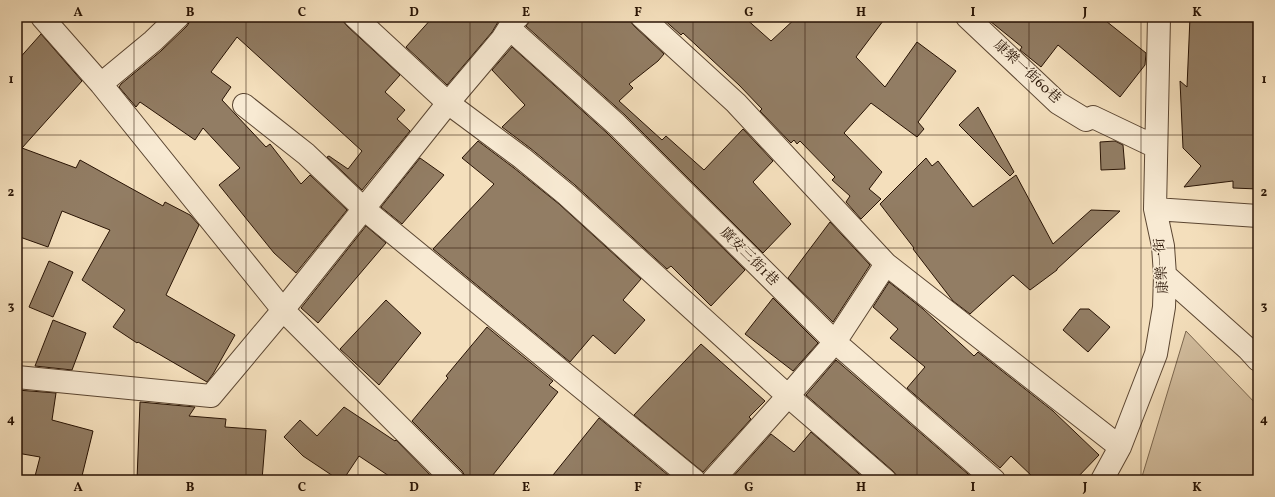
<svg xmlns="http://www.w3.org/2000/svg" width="1275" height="497" font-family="Vollkorn,'Noto Serif TC',serif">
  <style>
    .green { fill: #d1bc9d; stroke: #7c6850 }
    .building { fill: #927d64; stroke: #281304 }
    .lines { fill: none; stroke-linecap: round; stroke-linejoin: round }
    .minor-casing { stroke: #5b4632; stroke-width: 24 }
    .minor { stroke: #f8ead3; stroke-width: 22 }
    .grid { fill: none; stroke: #281304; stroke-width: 1; stroke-opacity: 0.55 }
    .labels { text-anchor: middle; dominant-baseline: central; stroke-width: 3; stroke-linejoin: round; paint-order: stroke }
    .street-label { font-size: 14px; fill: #281304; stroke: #f8ead3 }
    .neatline { fill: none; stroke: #281304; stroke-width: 1.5 }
    .grid-label { font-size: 13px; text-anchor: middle; font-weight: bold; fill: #281304 }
  </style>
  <rect width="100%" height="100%" fill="#f4dfbc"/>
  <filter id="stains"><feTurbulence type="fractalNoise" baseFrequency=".005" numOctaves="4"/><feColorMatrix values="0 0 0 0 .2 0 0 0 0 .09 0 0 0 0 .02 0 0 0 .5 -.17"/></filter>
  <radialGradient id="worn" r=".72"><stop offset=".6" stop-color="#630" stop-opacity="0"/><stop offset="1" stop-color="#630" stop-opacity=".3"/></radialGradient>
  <path class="green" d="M1186,331L1258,406V480H1141Z"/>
  <path class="building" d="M190,17H343V21L347,26L400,75L385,92L405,110L397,119L410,131L362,190L327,157L329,156L348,169L362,151L237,37L211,72L231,87L222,100L266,147L270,144L301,184L310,175L347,210L296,273L274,253L219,185L240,168L203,128L195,140L140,102L136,107L119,87L121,84L161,51L187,26L190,21Z
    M433,17H501L492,32L447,85L406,47Z
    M530,17H630V21L634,26L664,54L658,61L629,84L633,88L619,101L662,140L666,136L704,170L743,129L773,161L753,182L791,224L763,253L625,115L526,26L529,22Z
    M661,17H744L771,41L797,17H886L856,57L885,87L917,42L956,71L918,122L924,129L917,137L871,103L844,133L882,172L869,189L881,199L861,219L846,202L850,196L832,180L835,177L800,141L797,144L794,140L791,143L760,111L762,109L739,85L683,33L681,35Z
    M985,17H1101L1146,53L1145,65L1120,97L1058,45L1041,67L1020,50L1022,47Z
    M1190,17H1258V189L1233,188V181L1184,187L1201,166L1183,148L1180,81L1187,87Z
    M41,34L82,81L22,148L76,168L80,160L163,206L165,202L190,215L199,225L166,295L235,335L213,374L207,382L138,342L137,343L113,327L125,310L82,280L110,230L62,211L48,247L17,236V61Z
    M512,47L607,133L745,270L711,306L671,266L667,269L575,185L530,148L502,127L525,105L492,70Z
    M978,107L1014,172L1010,176L959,125Z
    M478,141L514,168L559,204L641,279L623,300L645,320L615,354L593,335L570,362L433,249L494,184L462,158Z
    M1115,141L1123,145L1125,169L1101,170L1100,142Z
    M420,158L444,175L402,224L381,207Z
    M926,158L932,166L938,161L973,207L1016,175L1053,244L1091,210L1120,211L1057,269V270L1030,290L1013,275L970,314L953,301L913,249L914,248L880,204Z
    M830,222L870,265L833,322L788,278Z
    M366,226L386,243L318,323L301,308Z
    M49,261L73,272L53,317L29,307Z
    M889,282L923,309L974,356L978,352L1053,411L1099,455L1075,480H1036L1011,456L1000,468L907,388L925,367L890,338L898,329L873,307Z
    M773,298L818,343L793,371L745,334Z
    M386,300L421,333L379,385L340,349Z
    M1080,309H1089L1110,327L1088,352L1063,330Z
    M53,320L86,333L72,370L35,366Z
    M487,327L553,381L549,385L558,392L489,480H465V476L462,471L412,421L448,378L446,376Z
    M701,344L765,401L749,417L751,419L703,472L634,415Z
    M836,360L975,480H897V476L893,471L806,395Z
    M17,390L56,393L52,420L93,431L81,480H34L40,457L17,453Z
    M140,402L195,407L189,416L226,419L225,427L266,430L262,480H137Z
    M344,407L395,441L396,440L435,480H395L359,456L343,480H339L303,456L284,437L300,420L317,436Z
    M599,418L674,480H549Z
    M811,432L866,480H730L771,434L794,452Z"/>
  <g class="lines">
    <defs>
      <path id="minor" d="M42,17L101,84L283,310L453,480
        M355,17L448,103L522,158L567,195L788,396L885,480
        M642,17L736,103L886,264L1120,447
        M967,17L1058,103L1086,120L1093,117L1156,147
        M509,28L616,124L835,342L994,480
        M101,84L153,41L178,17
        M244,105L306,154L364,209L694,480
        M1155,209L1258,216
        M1165,275L1248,349L1258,360
        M17,377L211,396L283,310L448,103L502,39L514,20L518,17
        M713,480L788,396L835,342L886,264
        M1102,480L1120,447L1156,354L1164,307L1165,275L1163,246L1155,209L1159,17"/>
    </defs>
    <use href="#minor" class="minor-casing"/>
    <use href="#minor" class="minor"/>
  </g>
  <path class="grid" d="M134,17V480M246,17V480M358,17V480M470,17V480M582,17V480M693,17V480M805,17V480M917,17V480M1029,17V480M1141,17V480M17,135H1258M17,248H1258M17,362H1258"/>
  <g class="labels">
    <g class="street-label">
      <text transform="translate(1027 72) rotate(43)">康樂一街60巷</text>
      <text transform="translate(749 257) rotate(45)">廣安三街1巷</text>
      <text transform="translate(1162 266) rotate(-94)">康樂一街</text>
    </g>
  </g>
  <rect width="1275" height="497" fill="none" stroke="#f4dfbc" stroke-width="44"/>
  <rect x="22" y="22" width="1231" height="453" class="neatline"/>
  <g class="grid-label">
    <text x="78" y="16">A</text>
    <text x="190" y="16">B</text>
    <text x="302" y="16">C</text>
    <text x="414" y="16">D</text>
    <text x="526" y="16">E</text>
    <text x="638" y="16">F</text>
    <text x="749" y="16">G</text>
    <text x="861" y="16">H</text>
    <text x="973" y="16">I</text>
    <text x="1085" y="16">J</text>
    <text x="1197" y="16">K</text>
    <text x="11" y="83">1</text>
    <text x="1264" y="83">1</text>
    <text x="11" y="196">2</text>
    <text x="1264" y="196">2</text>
    <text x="11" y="310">3</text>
    <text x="1264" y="310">3</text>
    <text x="11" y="423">4</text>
    <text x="1264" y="423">4</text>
    <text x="78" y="491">A</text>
    <text x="190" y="491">B</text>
    <text x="302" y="491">C</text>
    <text x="414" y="491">D</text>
    <text x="526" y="491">E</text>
    <text x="638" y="491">F</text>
    <text x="749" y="491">G</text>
    <text x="861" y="491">H</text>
    <text x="973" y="491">I</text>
    <text x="1085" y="491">J</text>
    <text x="1197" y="491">K</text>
  </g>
  <rect width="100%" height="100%" filter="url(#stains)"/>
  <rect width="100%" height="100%" fill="url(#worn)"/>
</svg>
